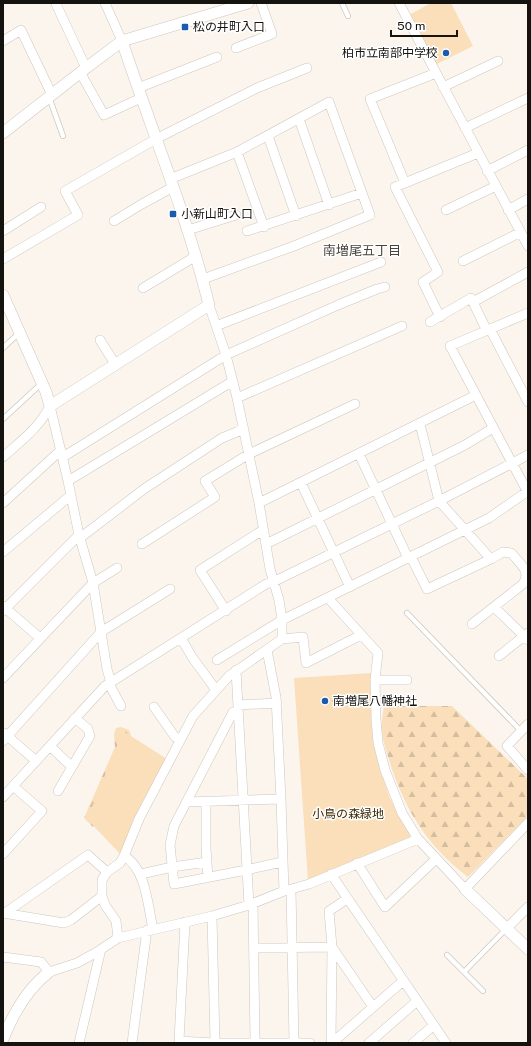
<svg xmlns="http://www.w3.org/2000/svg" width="531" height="1046" font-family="'Public Sans','Noto Sans JP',sans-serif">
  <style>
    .forest { fill: url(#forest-firs) }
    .park { fill: #fadfba }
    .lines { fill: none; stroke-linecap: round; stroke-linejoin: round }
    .service-casing { stroke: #cdc7bf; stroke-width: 6 }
    .minor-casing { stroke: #cdc7bf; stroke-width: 10 }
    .tertiary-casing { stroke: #cdc7bf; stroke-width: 12 }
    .path { stroke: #908c86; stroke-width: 1.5; stroke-dasharray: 4 2; stroke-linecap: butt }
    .service { stroke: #fff; stroke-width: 4.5 }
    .minor { stroke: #fff; stroke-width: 9 }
    .tertiary { stroke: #fff; stroke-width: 11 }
    .poi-dot { fill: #1a5cac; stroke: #fff; stroke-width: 1.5 }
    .labels { text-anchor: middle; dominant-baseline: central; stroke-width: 3; stroke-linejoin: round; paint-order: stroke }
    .poi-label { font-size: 12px; fill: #151310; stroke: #fff; text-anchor: start }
    .park-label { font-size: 12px; fill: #3c2600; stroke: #fff }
    .neighbourhood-label { font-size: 13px; fill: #48433d; stroke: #fff }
  </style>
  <defs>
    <pattern id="forest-firs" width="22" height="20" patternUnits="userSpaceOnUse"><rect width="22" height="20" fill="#fadfba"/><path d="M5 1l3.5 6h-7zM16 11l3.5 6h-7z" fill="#d5be9f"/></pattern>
  </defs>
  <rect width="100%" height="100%" fill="#fbf5ed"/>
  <path class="forest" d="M384,706H452L528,779V816L468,877C429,847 408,815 392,769C388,756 383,744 382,730C381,723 383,714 384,706Z
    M121,727L129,730L131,735L93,827L84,818L115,747L114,734L116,728Z"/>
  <path class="park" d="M431,3H451L473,46L435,65L409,15Z
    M372,673L371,719L373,743L389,796L399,816L411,834L409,839L333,869L332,872L308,881L294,678Z
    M123,731L167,759L133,820L121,855L87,819Z"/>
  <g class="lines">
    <defs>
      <path id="service" d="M342,3L348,16
        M49,97L63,136
        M3,348L19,333
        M3,419L42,383
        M407,613L521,731
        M447,955L464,972
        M483,991L464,972L506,929"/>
      <path id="minor" d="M105,3L122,41
        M399,3L528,246
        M56,4L86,68
        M3,41L21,30L52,95
        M236,48L272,34L261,3
        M80,72L104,115L141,98
        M443,87L498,61
        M138,88L217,57
        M299,119L329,205
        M465,128L528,98
        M268,136L296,216
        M237,152L264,227
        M487,171L528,150
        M170,179L237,152L329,102L370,215L294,246L203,279
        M405,183L370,99L436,73
        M446,210L496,186
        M508,210L528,199
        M114,221L142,204L173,187
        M188,230L236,215
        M3,231L41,207
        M247,231L362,193
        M3,259L78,215L65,191L156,139L257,88L307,68
        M463,261L521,232
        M143,288L196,256
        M473,302L528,272
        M440,317L423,282L438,272L395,187L478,153
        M430,322L471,298L487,331
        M216,326L381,262
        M490,329L528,402
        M100,340L115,364
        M237,398L402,326
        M50,406L68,481L79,535L93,583L107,669L111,683
        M420,424L439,501L491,559
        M359,454L408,558
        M3,457C22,440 38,429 50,406
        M63,457L226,355L338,305L377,289L385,287
        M68,481L233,381
        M301,483L350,587
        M527,491L450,346L528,313
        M3,503L61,450
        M259,503L476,395
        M80,538L144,489L222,438L244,429
        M142,544L215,497L205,481L249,454L355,404
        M266,544L465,445L493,428
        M3,552L71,495
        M411,557L427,589L491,559L503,552L511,553L513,555C521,565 531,571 523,584L472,624
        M328,598L378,653L375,680L376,719L378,743L385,770L402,813L418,839L465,889L528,823
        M3,606L40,638
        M494,607L528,640
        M3,611L79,535
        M226,611L200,570L263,530
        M181,638L192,657L216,690
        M282,639L303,637L306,663L361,635
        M267,650L276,697L281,799L284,891
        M499,656L528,633
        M217,660L282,620L489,518L528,491
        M236,670L249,905
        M3,678L93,583L117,568
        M375,680H407
        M109,684L121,706
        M238,705L277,703
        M154,707L175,737L181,739
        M238,712H233L174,826L170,845L174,884L246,870L282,862
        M528,724L507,746L528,770
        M4,733L36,761
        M3,741L101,632L170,589
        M50,746L72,767
        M58,791L90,736L88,729L75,718
        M3,797L105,686L266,584L273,582L439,501L528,455
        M187,802L281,799
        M206,802V848L208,878
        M3,854L42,811L13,786
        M124,856C146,868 148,907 153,929
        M357,863L385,907L436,859
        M141,874L172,867L207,862
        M331,874L446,1043
        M291,889L294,1043
        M253,904L255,1042
        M3,913L64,923L71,920L102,896
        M5,913L88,855L107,872
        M212,916L215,1043
        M185,922L179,1041L215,1043H310
        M506,929L528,907
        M118,938L116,921L105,905L102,896V880L107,872L120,863L124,856L139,819L193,716L229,676L282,639V620L279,600L270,569L259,503L237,398L226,355L209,305
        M254,948L332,947L373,1007
        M3,957L41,962L49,972L77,963L97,952L118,938L212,916L249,905L284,891L309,884L418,839
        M79,1043L101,949
        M132,1043L147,930
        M331,1043L332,947L329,911L347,899
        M332,1043L403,981
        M369,1043L417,1001
        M413,1043L434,1025"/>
      <path id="tertiary" d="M3,133L86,68L122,41L248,3
        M3,295L46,392L50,406L209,305C187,215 151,129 122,41
        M465,889L528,949
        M3,1039C13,1014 28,988 49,972"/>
    </defs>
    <use href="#service" class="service-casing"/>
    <use href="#minor" class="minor-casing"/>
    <use href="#tertiary" class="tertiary-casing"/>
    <path class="path" d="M332,701L367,699"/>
    <use href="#service" class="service"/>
    <use href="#minor" class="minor"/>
    <use href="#tertiary" class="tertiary"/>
  </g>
  <g class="poi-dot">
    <rect x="181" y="23" width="8" height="8" rx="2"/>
    <circle cx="446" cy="53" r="4"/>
    <rect x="169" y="210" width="8" height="8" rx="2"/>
    <circle cx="325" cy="701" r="4"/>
  </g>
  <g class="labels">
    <g class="poi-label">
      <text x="193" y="27">松の井町入口</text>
      <text x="438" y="53" text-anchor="end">柏市立南部中学校</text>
      <text x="181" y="214">小新山町入口</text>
      <text x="333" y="701">南増尾八幡神社</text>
    </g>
    <g class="park-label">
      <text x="348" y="814">小鳥の森緑地</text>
    </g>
    <g class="neighbourhood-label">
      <text x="362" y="250">南増尾五丁目</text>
    </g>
  </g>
  <rect width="531" height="1046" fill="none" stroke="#151310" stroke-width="8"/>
  <path d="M391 30v6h66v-6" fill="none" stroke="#151310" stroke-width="2"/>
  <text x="397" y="30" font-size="12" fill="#151310" stroke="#ffffff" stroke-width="3" paint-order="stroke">50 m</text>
</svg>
